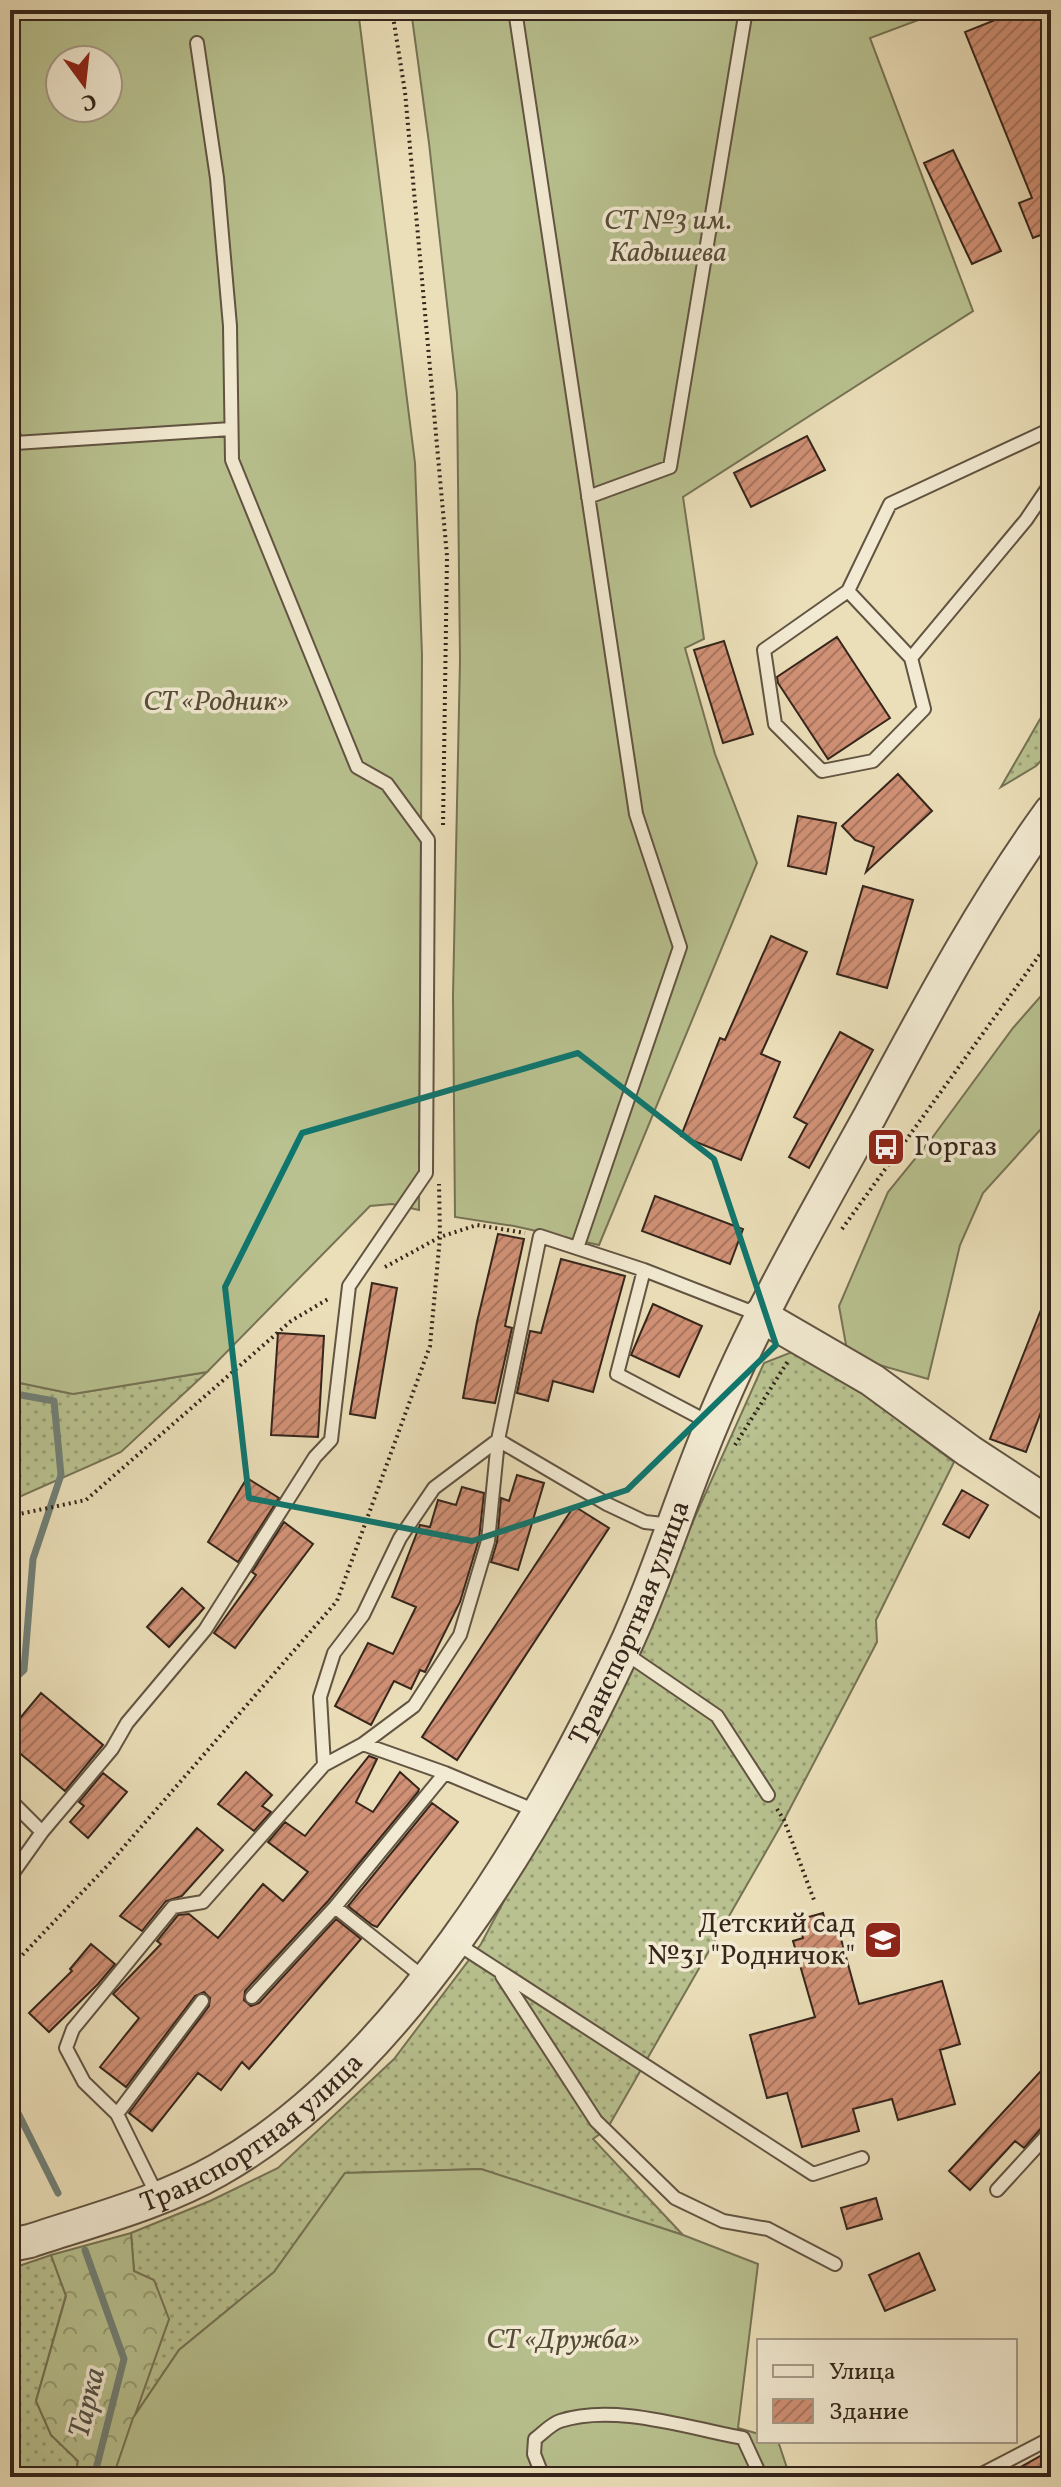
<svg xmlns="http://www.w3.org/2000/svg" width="1061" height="2487" font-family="Vollkorn,serif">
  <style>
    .grass { fill: url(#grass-dots); stroke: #767355; stroke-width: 2 }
    .forest { fill: url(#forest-crowns); stroke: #767355; stroke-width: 2 }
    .garden { fill: #b8c18f; stroke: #767355; stroke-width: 2; fill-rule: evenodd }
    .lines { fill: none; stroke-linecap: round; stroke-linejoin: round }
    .stream { stroke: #718077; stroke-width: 7 }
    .building { fill: url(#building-hatch); stroke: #35251b; stroke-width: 2 }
    .service-casing { stroke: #625442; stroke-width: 16 }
    .tertiary-casing { stroke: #625442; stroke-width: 36 }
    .path { stroke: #35251b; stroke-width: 4; stroke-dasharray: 2 4; stroke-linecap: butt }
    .service { stroke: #f2ead2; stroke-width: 12 }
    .tertiary { stroke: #f2ead2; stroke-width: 32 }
    .marked { fill: none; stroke: #0f766e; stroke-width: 6; stroke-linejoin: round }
    .labels { text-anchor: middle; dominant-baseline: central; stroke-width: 7; stroke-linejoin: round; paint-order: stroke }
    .park-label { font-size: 28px; font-style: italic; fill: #564c38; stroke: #f2ead2 }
    .poi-label { font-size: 28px; fill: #35251b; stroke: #f2ead2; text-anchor: start }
    .street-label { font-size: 28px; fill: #35251b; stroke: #f2ead2 }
    .water-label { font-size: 30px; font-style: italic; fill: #535249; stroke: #f2ead2 }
  </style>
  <defs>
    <pattern id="grass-dots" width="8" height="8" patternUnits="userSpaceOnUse" patternTransform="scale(2)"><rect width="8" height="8" fill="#b8c18f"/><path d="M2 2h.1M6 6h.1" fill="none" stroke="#969d74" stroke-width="1.8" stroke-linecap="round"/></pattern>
    <pattern id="forest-crowns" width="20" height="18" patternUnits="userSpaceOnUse" patternTransform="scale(2)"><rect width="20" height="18" fill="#b8c18f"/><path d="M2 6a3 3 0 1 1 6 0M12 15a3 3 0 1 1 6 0" fill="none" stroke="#969d74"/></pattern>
    <pattern id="building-hatch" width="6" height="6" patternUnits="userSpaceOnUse" patternTransform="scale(2)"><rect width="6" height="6" fill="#d19176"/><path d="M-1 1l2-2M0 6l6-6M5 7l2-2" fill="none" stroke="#aa7660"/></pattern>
  </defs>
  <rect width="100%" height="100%" fill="#ebdfb9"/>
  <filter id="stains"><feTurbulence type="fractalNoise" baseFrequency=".0025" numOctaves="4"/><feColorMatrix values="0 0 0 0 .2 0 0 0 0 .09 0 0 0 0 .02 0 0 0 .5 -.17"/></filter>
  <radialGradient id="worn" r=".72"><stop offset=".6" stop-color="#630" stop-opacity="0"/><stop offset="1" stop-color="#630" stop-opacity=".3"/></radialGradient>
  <path class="grass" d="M1051,700V750L1036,766L1001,787Z
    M797,1350L838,1375L954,1462L876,1620L877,1642L784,1820L607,2129L593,2139L683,2235L481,2169L345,2173L274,2272L179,2350L133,2418L169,2319L134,2271L131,2233L210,2201L278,2168L394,2059L481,1944L621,1682L764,1363Z
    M207,1372L121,1452L10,1501V1381L73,1394Z
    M51,2255L66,2295L36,2401L51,2435L78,2461L75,2477H29L10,2463V2269Z"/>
  <path class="forest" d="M131,2233L134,2271L154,2280L169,2319L113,2477H75L78,2461L51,2435L36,2401L66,2296L51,2255Z"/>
  <path class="garden" d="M10,10H358L415,463L422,655L419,1210L392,1204L370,1206L207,1372L73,1394L10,1381ZM60,60H108V108H60Z
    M411,10H945L870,38L973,311L683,497L704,639L685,648L715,754L757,863L599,1245L514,1226L455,1217L453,996L460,660L457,393L429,143Z
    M1040,997L1051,998V1118L983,1193L960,1245L928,1379L848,1356L839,1306L888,1192L932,1138L1013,1028Z
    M481,2169L683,2235L758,2264L738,2428L759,2434V2441H778L790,2477H113L133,2418L179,2350L274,2272L345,2173Z"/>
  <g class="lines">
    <path class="stream" d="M10,1393L54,1401L61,1475L33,1559L24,1670L10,1683
      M10,2097L58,2193
      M85,2250L124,2359L94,2477"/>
  </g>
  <path class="building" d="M1020,10H1048L1051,18L1050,244L1046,233L1033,238L1019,203L1032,198L965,32Z
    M953,150L1001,251L972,264L924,163Z
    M807,436L825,470L751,507L734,473Z
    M837,637L890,718L828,759L778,683L777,677Z
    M724,641L753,734L723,743L694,650Z
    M898,774L932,811L866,872L874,847L855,840L842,826Z
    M798,816L836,823L826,874L788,866Z
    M863,886L913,900L887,988L837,974Z
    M771,936L807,952L761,1054L780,1062L741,1160L681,1136L720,1038L725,1040Z
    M840,1032L873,1050L809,1168L789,1157L807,1124L794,1117Z
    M655,1196L743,1229L730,1264L642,1231Z
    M498,1234L524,1239L505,1326L512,1328L495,1403L463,1398L477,1322Z
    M561,1259L625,1276L593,1392L553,1381L548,1401L517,1393L530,1331L541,1333Z
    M372,1283L397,1288L375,1418L350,1414Z
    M1050,1287L1051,1385L1026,1452L990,1439Z
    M653,1304L702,1326L679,1377L631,1355Z
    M278,1333L324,1336L318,1437L271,1435Z
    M517,1475L544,1483L518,1570L491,1562L497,1542L501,1498L509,1501Z
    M247,1478L279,1498L238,1562L208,1542Z
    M462,1487L484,1493L479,1539L460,1602L425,1672L420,1670L411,1689L394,1681L371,1725L335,1706L368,1643L393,1654L416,1607L392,1597L420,1525L430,1527L438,1500L456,1505Z
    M962,1490L988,1505L969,1538L943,1524Z
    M574,1506L609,1528L457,1760L422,1737Z
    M284,1522L313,1544L235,1648L214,1633L256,1575L252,1572Z
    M182,1588L204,1608L169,1647L147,1627Z
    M41,1693L103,1745L65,1791L10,1745V1730Z
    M369,1756L377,1759L356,1802L373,1812L400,1772L419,1789L418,1792L328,1901L245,1991L244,2000L251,2006L259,2003L336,1919L361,1939L249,2069L242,2062L221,2090L198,2073L152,2131L129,2113L209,2006L210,1998L204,1992L195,1996L126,2087L100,2067L139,2018L113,1994L161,1944L157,1941L178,1915L189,1914L218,1938L263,1884L283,1901L308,1872L268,1842L285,1822L305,1836Z
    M246,1772L272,1795L262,1806L271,1812L254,1831L218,1804Z
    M103,1773L127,1792L88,1838L70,1822L84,1806L79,1802Z
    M432,1803L458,1822L377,1927L372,1925L348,1906Z
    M197,1828L223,1850L182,1896L166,1901L142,1931L120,1916Z
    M823,1913L828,1931L838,1928L859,2004L942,1981L960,2044L940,2050L955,2104L898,2120L892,2099L853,2109L859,2131L802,2147L787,2093L767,2098L750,2035L815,2017L793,1941L803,1938L798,1920Z
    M91,1944L115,1964L98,1984L49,2032L29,2013L72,1971L70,1969Z
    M1051,2060V2122L1044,2125L1024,2148L1015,2141L970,2190L949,2171Z
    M876,2198L882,2219L847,2229L841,2208Z
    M919,2253L935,2290L885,2311L869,2275Z
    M1051,2450V2477H1003Z"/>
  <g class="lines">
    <defs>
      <path id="service" d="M515,10L636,814L680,947L577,1248
        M10,418L15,443L231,429
        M588,497L670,467L746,10
        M848,591L911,658L924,709L873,761L822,771L775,724L764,650L848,591L890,504L1051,429
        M911,658L1026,520L1051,483
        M644,1270L617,1374L712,1424
        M625,1653L717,1716L768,1795
        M363,1744L414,1706L460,1635L488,1541L498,1440L540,1236L644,1270L757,1314
        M10,1800L42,1832L10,1877
        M536,1811L445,1773L363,1744L324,1765L320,1697L334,1653L363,1615L400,1538L434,1488L498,1440L607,1504L645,1522L672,1525
        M42,1832L112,1749L127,1723L205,1630L315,1457L331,1440L349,1286L426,1173L428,840L387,784L357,767L232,460L230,326L217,178L197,43
        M335,1907L423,1977
        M456,1943L813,2174L862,2158
        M502,1976L596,2121L675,2198L723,2221L768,2229L835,2264
        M252,1997L335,1907L445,1773
        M117,2114L84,2082L66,2048L73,2029L173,1907L203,1902L324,1765
        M997,2190L1051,2131
        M157,2195L117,2114L202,2001
        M543,2477L534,2454L535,2439C543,2433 551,2424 560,2421C614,2403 688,2428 743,2438L761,2477
        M976,2477L1051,2438"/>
      <g id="tertiary">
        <path d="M760,1315L872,1380L969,1451L1051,1505"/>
        <path id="s1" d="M10,2245L30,2241C93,2220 160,2203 218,2170C396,2070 537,1834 622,1653C657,1579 680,1500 712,1424C756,1317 814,1217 870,1116C926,1012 981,907 1051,811"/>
      </g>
    </defs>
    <use href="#service" class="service-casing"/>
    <use href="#tertiary" class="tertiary-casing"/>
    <path class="path" d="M392,10L405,92L447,556L443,827
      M842,1229L1051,939
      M385,1267L440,1237L477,1225L525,1233
      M735,1445L788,1361
      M10,1516L86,1500L291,1321L328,1299
      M777,1809L784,1820L814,1900
      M10,1968L109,1864L337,1601L430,1346L440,1237L439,1184"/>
    <use href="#service" class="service"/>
    <use href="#tertiary" class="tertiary"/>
  </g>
  <path class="marked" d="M578,1053L714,1159L776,1345L627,1490L472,1541L249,1498L225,1287L302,1133Z"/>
  <defs>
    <symbol id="bus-square" viewBox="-11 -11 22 22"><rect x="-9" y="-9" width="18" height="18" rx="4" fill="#8f2418" stroke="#f2ead2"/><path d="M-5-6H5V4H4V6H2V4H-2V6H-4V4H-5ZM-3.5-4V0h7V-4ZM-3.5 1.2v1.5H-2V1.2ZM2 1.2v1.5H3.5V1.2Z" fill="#fff"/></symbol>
    <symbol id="school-square" viewBox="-11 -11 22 22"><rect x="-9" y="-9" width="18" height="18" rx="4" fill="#8f2418" stroke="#f2ead2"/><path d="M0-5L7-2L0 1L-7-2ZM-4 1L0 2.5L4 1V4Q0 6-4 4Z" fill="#fff"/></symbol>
  </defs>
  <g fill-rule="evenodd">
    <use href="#bus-square" x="864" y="1125" width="44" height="44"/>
    <use href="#school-square" x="861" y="1918" width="44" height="44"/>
  </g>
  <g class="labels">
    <g class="park-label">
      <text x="668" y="221">СТ №3 им.<tspan x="668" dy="32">Кадышева</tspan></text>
      <text x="216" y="702">СТ «Родник»</text>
      <text x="563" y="2340">СТ «Дружба»</text>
    </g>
    <g class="poi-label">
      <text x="914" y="1147">Горгаз</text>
      <text x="855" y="1924" text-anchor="end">Детский сад<tspan x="855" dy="32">№31 "Родничок"</tspan></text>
    </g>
    <g class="street-label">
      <text stroke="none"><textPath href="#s1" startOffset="918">Транспортная улица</textPath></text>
      <text stroke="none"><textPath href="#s1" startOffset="270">Транспортная улица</textPath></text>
    </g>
    <g class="water-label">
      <text transform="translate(88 2403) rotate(-76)">Тарка</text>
    </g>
  </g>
  <rect width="1061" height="2487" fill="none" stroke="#ebdfb9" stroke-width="40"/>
  <rect x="12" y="12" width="1037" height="2463" fill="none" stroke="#35251b" stroke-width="4"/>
  <rect x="20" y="20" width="1021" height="2447" fill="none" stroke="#35251b" stroke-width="2"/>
  <rect x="757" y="2339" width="260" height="104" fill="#f2ead2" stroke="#a69b89" stroke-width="2"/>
  <rect x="773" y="2365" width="40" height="12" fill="#f2ead2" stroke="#a69b89" stroke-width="2"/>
  <text x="829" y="2379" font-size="24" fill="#35251b">Улица</text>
  <rect x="773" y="2399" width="40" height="24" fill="url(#building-hatch)" stroke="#a69b89" stroke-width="2"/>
  <text x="829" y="2419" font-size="24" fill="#35251b">Здание</text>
  <g transform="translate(84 84) rotate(165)"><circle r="38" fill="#f2ead2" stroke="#a69b89" stroke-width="2"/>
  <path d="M0-6L14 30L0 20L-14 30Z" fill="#8f2418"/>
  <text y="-12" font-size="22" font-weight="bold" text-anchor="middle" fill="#35251b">С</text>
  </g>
  <rect width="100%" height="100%" filter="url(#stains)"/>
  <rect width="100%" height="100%" fill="url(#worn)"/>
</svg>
